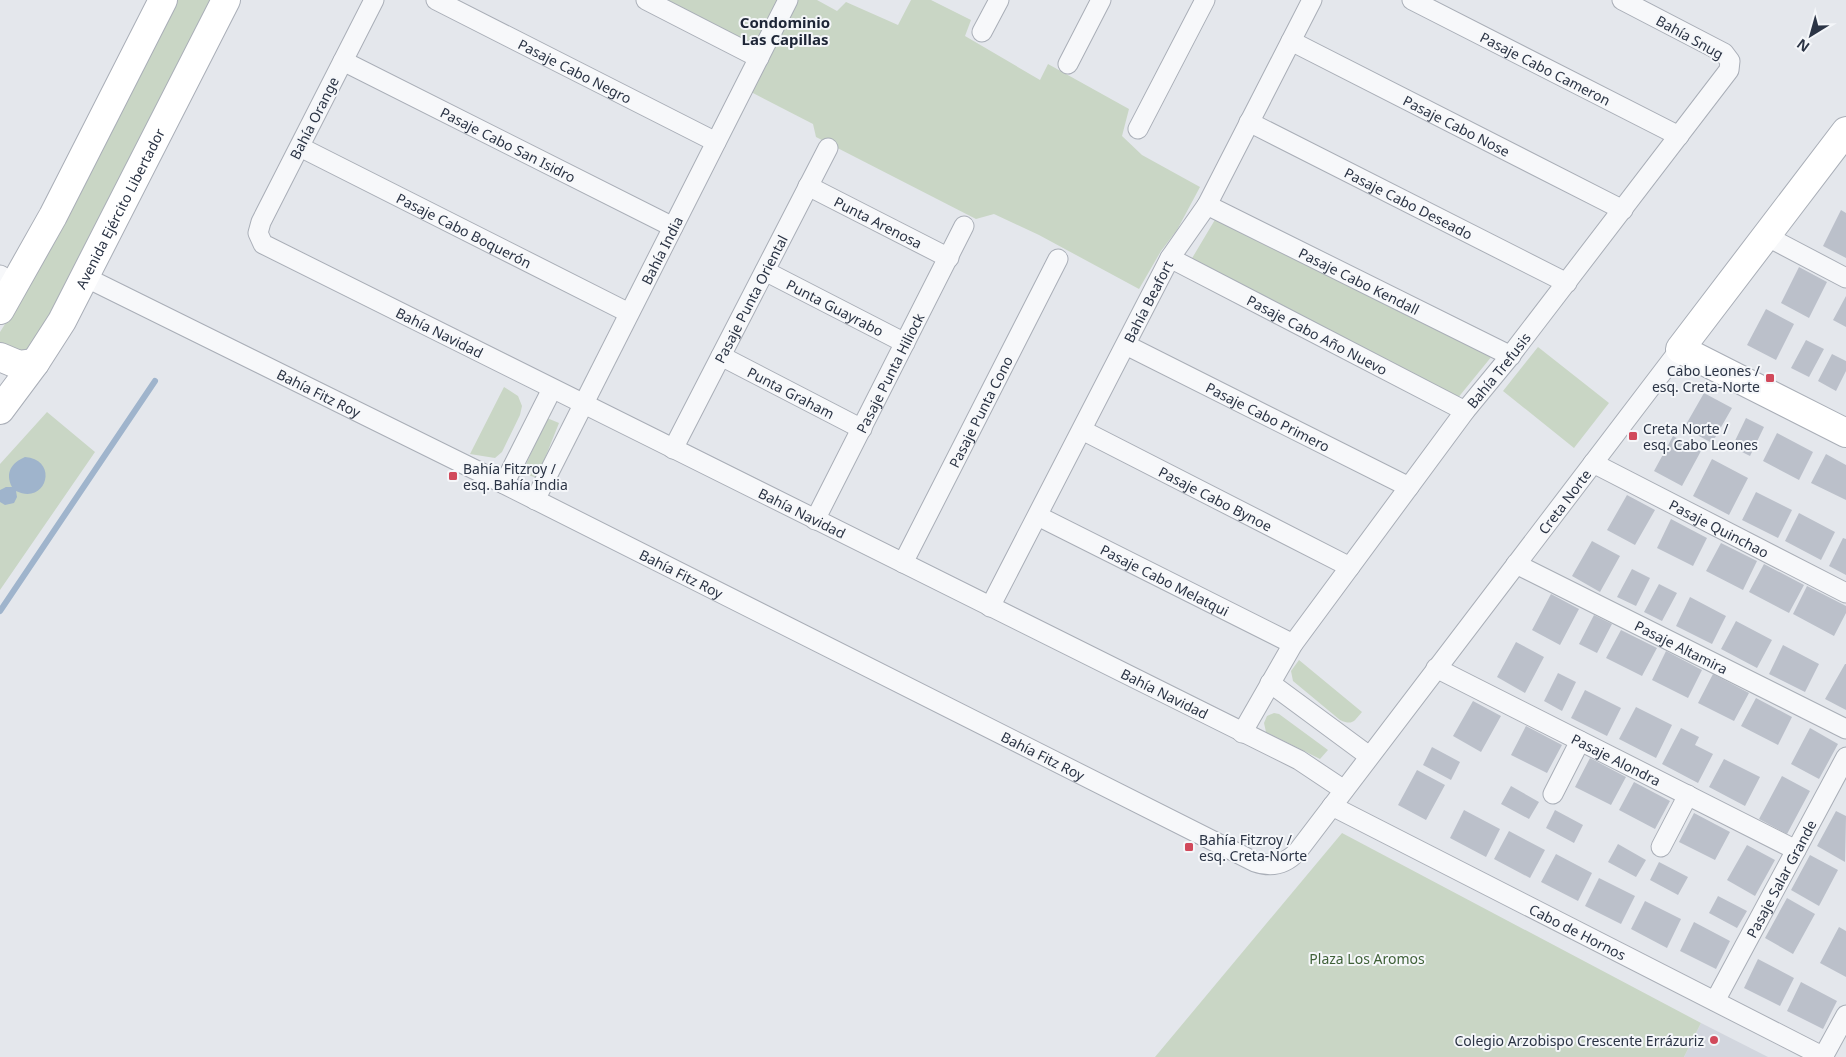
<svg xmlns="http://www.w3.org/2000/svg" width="1846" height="1057" font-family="'Noto Sans',sans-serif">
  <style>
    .built { fill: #d2d6de }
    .green { fill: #c9d6c5 }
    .water { fill: #9fb4cc }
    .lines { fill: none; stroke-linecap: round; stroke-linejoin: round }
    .stream { stroke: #9fb4cc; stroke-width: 6 }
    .building { fill: #bbc0ca }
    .street-casing { stroke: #a9aeb7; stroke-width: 21 }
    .secondary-casing { stroke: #a9aeb7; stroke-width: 30 }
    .street { stroke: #f7f8fa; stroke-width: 19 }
    .secondary { stroke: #fff; stroke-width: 28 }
    .poi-dot { fill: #d1495b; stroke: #f4f6f9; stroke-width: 2 }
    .labels { text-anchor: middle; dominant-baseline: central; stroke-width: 4; stroke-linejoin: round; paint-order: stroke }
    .street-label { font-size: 14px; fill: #2b3445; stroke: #f4f6f9 }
    .poi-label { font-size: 14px; fill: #2b3445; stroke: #f4f6f9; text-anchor: start }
    .park-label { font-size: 14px; fill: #3f6138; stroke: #f4f6f9 }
    .neighbourhood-label { font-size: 15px; font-weight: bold; fill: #1d2536; stroke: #f4f6f9 }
  </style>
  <rect width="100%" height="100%" fill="#e4e7ec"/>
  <path class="built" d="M1701,1023L1768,1057H1684Z"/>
  <path class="green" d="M174,0H211L85,256L24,361L0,351V332L24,294Z
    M659,0H781L752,48Z
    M797,0H817L837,11L846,2L898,25L911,0H931L971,20L965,36L1040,80L1048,64L1129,109L1122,136L1142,155L1200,187L1177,230L1161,251L1139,289L1039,235L994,214L976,219L816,137L813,124L751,92Z
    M1216,218L1492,356L1457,399L1191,260Z
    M1538,347L1609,403L1574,448L1503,391Z
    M504,387L518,396L522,406L520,415L502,452L495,458L470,454Z
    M47,412L95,452L0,590V464Z
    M547,418L559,423L537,478L522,473Z
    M1299,660L1362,712C1354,721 1353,726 1340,720L1293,681L1291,671Z
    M1274,713L1279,714L1328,750L1320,759L1266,732L1264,723L1267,716Z
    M1342,833L1701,1023L1684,1057H1155Z"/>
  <path class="water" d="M25,457C60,460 46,506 16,491L17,497L14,503L5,505L0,502V490L6,487H12C5,473 11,463 25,457Z"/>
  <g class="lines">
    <path class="stream" d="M0,611L155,381"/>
  </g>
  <path class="building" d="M1841,210L1846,213V258L1823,246Z
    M1799,267L1827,282L1809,318L1781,303Z
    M1846,296V327L1833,320Z
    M1766,309L1794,324L1776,360L1747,345Z
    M1806,340L1824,349L1809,377L1791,368Z
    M1832,354L1846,361V371L1836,391L1818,381Z
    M1704,393L1732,408L1712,443L1684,428Z
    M1746,418L1764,427L1750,456L1732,447Z
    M1777,433L1813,452L1799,480L1763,461Z
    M1673,436L1701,451L1682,486L1654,471Z
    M1826,454L1846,465V500L1811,483Z
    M1712,459L1748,478L1729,515L1693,496Z
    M1756,492L1792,510L1778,538L1742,520Z
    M1627,495L1655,510L1635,545L1607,530Z
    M1799,513L1835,532L1821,560L1785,541Z
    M1671,519L1707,538L1693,566L1657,548Z
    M1843,538L1846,539V575L1829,566Z
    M1592,541L1620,556L1600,592L1572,576Z
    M1721,543L1757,561L1743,590L1706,571Z
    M1764,564L1804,585L1789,613L1749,592Z
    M1632,569L1650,578L1636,606L1617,597Z
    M1659,584L1677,593L1662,621L1644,612Z
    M1807,586L1846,606V613L1834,636L1793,614Z
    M1551,594L1579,609L1560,645L1532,630Z
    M1690,597L1726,616L1712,644L1676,626Z
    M1594,615L1612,624L1597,653L1579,644Z
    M1736,621L1772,640L1757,668L1721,649Z
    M1621,630L1657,648L1642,676L1606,658Z
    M1516,642L1544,657L1525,693L1497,677Z
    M1783,645L1819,664L1805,692L1769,674Z
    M1666,651L1702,670L1688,698L1652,680Z
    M1845,664H1846V710L1825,699Z
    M1558,673L1576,682L1562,711L1544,701Z
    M1713,674L1749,693L1734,721L1698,703Z
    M1585,690L1621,708L1607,736L1571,718Z
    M1756,698L1792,717L1778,745L1741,726Z
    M1473,701L1501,716L1481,752L1453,736Z
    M1636,707L1672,725L1656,758L1619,739Z
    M1526,726L1562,745L1547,773L1511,755Z
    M1681,728L1699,737L1695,745L1713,754L1698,783L1662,764Z
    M1810,728L1838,744L1819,779L1791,764Z
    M1432,747L1460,762L1451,780L1423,765Z
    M1590,758L1626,777L1611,805L1575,787Z
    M1724,759L1760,777L1745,806L1709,787Z
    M1417,770L1445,785L1426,820L1398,805Z
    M1782,776L1810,791L1787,834L1759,819Z
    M1634,782L1670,801L1655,829L1619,810Z
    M1511,786L1539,802L1529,819L1501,804Z
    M1464,810L1500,829L1486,857L1450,838Z
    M1555,810L1583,825L1574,843L1546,828Z
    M1836,811L1846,816L1845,862L1817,846Z
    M1694,813L1730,832L1715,860L1679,842Z
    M1509,831L1545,850L1530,878L1494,859Z
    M1618,844L1646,860L1636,877L1608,862Z
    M1747,845L1775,860L1755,896L1727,880Z
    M1556,854L1592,873L1578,901L1541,882Z
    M1810,855L1838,870L1819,906L1791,890Z
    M1659,862L1688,877L1678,895L1650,880Z
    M1599,878L1635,896L1621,924L1585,906Z
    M1718,896L1747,911L1737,928L1709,913Z
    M1787,898L1815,914L1793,954L1765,938Z
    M1645,901L1681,919L1667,948L1631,929Z
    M1694,922L1730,941L1716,969L1680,951Z
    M1839,927L1846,931V977L1820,963Z
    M1758,959L1794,978L1780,1006L1744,988Z
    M1801,982L1837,1001L1823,1029L1787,1011Z"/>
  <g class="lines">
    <defs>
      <g id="street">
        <path id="s1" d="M374,0L261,222L258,233L263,244L1299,760L1344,790"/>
        <path id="s2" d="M436,0L716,142"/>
        <path d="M646,0L759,58"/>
        <path id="s3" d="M1412,0L1679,136"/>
        <path d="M982,32L999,0"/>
        <path id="s4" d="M1291,41L1623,210"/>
        <path id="s5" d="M343,61L673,227"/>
        <path d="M1068,64L1101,0"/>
        <path id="s6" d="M1249,122L1567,283"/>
        <path d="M1138,129L1205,0"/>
        <path id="s7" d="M300,147L629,313"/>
        <path id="s8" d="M808,186L949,258"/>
        <path id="s9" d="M1207,205L1511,356"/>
        <path d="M1766,236L1846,278"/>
        <path id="s10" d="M1170,258L1465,411"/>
        <path id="s11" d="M765,271L905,343"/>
        <path d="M0,275L15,284"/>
        <path id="s12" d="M85,277L504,484L1255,862C1272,868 1286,864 1298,851L1680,349"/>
        <path id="s13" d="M1126,345L1409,487"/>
        <path id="s14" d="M721,356L862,429"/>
        <path id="s15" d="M1082,430L1350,567"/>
        <path id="s16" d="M673,449L828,148"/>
        <path id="s17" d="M1593,463L1846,593"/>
        <path d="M504,484L552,389"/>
        <path id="s18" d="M535,500L788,0"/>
        <path id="s19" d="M1038,516L1293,644"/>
        <path id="s20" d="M815,520L964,226"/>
        <path id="s21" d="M903,563L1058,259"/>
        <path id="s22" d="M1516,564L1846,729"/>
        <path id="s23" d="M990,607L1170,258L1207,205L1312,0"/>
        <path id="s24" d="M1436,668L1796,850"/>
        <path d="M1270,683L1369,756"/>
        <path id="s25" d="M1242,733L1293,644L1465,411L1507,360L1729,70L1730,61L1724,53L1622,0"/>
        <path d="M1553,794L1580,741"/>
        <path id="s26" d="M1332,806L1824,1057"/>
        <path d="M1661,847L1688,795"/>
        <path id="s27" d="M1715,1001L1846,757"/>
        <path d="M1823,1057L1846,1015"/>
      </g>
      <g id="secondary">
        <path d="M1846,131L1680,349L1846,433"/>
        <path d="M0,310L53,216L163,0"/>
        <path d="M0,357L19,365L35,363"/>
        <path id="s28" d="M0,410L35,363L62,321L226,0"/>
      </g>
    </defs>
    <use href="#street" class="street-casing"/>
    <use href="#secondary" class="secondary-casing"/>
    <use href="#street" class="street"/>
    <use href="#secondary" class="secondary"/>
  </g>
  <g class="poi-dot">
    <rect x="1765" y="373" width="10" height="10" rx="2.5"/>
    <rect x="1628" y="431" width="10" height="10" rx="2.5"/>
    <rect x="448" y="471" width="10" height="10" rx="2.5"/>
    <rect x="1184" y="842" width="10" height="10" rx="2.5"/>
    <circle cx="1714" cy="1040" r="5"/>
  </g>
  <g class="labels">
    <g class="street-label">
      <text transform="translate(1690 37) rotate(29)">Bahía Snug</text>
      <text stroke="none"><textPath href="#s3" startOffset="150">Pasaje Cabo Cameron</textPath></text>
      <text stroke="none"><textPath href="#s2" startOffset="156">Pasaje Cabo Negro</textPath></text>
      <text transform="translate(314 118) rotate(-63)">Bahía Orange</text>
      <text stroke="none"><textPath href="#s4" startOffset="186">Pasaje Cabo Nose</textPath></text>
      <text stroke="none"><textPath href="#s5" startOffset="185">Pasaje Cabo San Isidro</textPath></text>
      <text stroke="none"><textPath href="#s6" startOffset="179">Pasaje Cabo Deseado</textPath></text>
      <text stroke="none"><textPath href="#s28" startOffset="235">Avenida Ejército Libertador</textPath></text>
      <text stroke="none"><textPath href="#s8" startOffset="79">Punta Arenosa</textPath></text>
      <text stroke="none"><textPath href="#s7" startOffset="184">Pasaje Cabo Boquerón</textPath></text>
      <text stroke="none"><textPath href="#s18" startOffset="280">Bahía India</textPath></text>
      <text stroke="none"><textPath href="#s9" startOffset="170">Pasaje Cabo Kendall</textPath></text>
      <text stroke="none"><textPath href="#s16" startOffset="169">Pasaje Punta Oriental</textPath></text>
      <text stroke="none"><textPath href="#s23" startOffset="344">Bahía Beafort</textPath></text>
      <text stroke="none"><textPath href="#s11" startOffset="79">Punta Guayrabo</textPath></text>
      <text stroke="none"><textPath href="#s1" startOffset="470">Bahía Navidad</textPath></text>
      <text stroke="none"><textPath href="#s10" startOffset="166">Pasaje Cabo Año Nuevo</textPath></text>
      <text stroke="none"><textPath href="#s25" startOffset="445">Bahía Trefusis</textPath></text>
      <text stroke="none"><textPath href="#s20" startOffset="165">Pasaje Punta Hiliock</textPath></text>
      <text stroke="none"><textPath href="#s14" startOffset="79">Punta Graham</textPath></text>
      <text stroke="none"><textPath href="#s12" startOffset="261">Bahía Fitz Roy</textPath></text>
      <text stroke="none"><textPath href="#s21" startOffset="170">Pasaje Punta Cono</textPath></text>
      <text stroke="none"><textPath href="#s13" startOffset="159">Pasaje Cabo Primero</textPath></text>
      <text stroke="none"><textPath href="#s15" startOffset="150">Pasaje Cabo Bynoe</textPath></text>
      <text stroke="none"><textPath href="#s12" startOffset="1795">Creta Norte</textPath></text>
      <text stroke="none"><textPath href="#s1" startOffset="875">Bahía Navidad</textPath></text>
      <text stroke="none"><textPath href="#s17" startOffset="142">Pasaje Quinchao</textPath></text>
      <text stroke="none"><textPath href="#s12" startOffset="666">Bahía Fitz Roy</textPath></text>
      <text stroke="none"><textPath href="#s19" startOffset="142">Pasaje Cabo Melatqui</textPath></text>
      <text stroke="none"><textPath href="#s22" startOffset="185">Pasaje Altamira</textPath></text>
      <text stroke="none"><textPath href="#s1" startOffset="1280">Bahía Navidad</textPath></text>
      <text stroke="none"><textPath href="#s12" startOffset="1071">Bahía Fitz Roy</textPath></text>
      <text stroke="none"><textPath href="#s24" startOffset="202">Pasaje Alondra</textPath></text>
      <text stroke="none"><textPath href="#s27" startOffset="139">Pasaje Salar Grande</textPath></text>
      <text stroke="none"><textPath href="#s26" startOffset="276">Cabo de Hornos</textPath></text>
    </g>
    <g class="poi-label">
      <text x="1760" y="370" text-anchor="end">Cabo Leones /<tspan x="1760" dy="16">esq. Creta-Norte</tspan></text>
      <text x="1643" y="428">Creta Norte /<tspan x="1643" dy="16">esq. Cabo Leones</tspan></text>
      <text x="463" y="468">Bahía Fitzroy /<tspan x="463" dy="16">esq. Bahía India</tspan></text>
      <text x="1199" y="839">Bahía Fitzroy /<tspan x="1199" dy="16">esq. Creta-Norte</tspan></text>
      <text x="1704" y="1040" text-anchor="end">Colegio Arzobispo Crescente Errázuriz</text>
    </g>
    <g class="park-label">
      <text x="1367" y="958">Plaza Los Aromos</text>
    </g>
    <g class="neighbourhood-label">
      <text x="785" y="22">Condominio<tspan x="785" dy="17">Las Capillas</tspan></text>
    </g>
  </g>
  <g transform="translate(1811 35) rotate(217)" stroke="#f4f6f9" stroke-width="4" paint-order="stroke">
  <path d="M0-4L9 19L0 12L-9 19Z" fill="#2b3445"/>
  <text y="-8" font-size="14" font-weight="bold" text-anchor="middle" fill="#2b3445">N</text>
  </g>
</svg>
